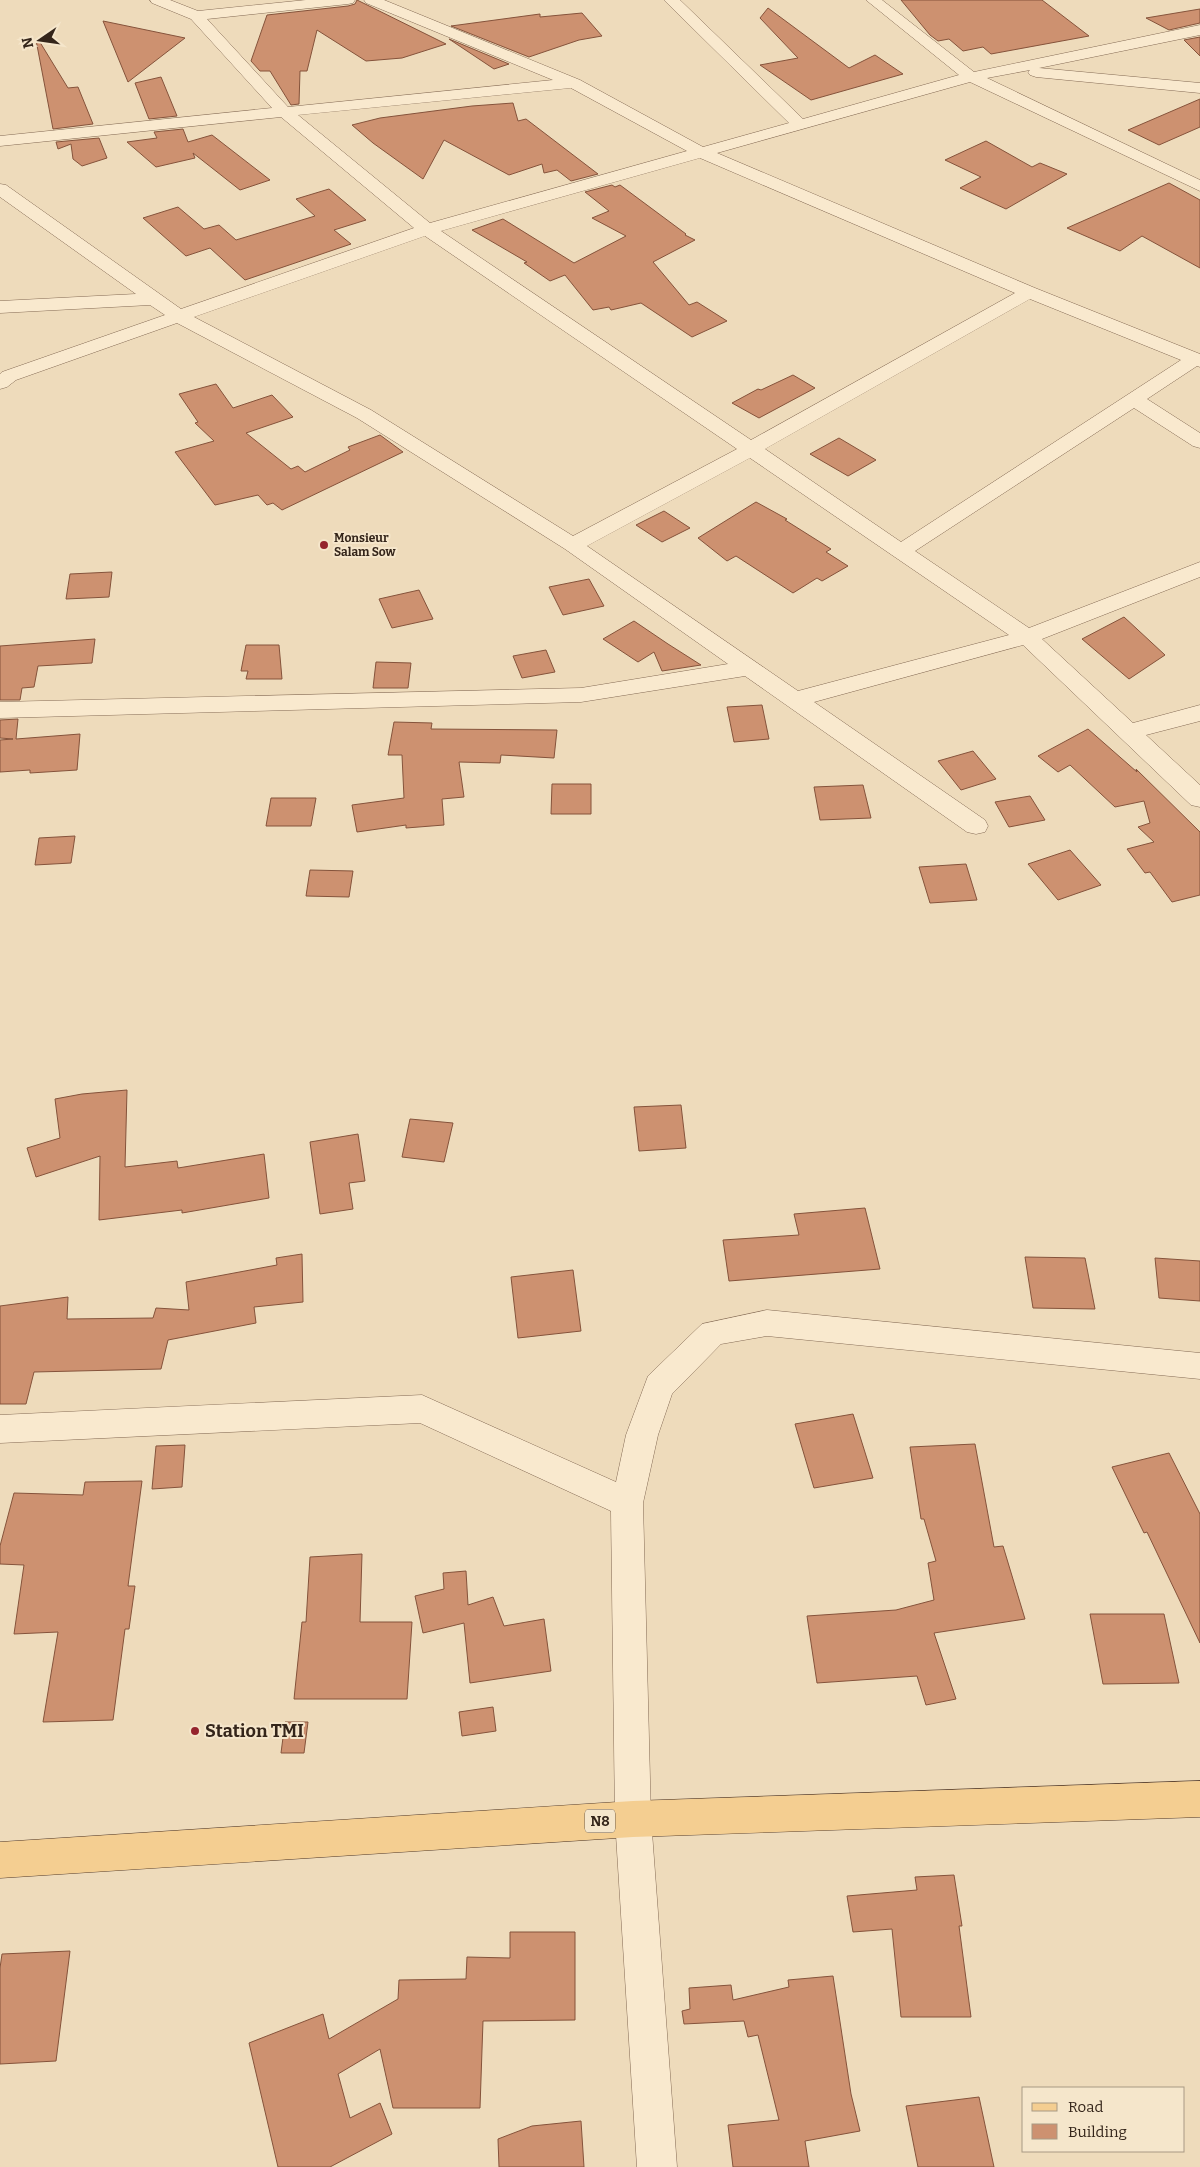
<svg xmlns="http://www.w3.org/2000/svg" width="1200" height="2167" font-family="Bitter,serif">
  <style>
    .building { fill: #cd9170; stroke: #85533b }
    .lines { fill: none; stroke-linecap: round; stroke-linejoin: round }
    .minor-casing { stroke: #856b55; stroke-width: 1 }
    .major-casing { stroke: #523a2a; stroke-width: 1 }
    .minor { fill: #f9e9ce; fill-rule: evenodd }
    .major { fill: #f4ce91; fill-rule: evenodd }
    .poi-dot { fill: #95242d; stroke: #f5e6cb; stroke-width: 2 }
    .labels { text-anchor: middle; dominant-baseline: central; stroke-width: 4; stroke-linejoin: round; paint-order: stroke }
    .far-poi-label { font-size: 12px; font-weight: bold; fill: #34251a; stroke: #f5e6cb; text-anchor: start }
    .shield { fill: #f5e6cb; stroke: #6e5f4f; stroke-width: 1 }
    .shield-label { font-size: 14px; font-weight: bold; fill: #34251a }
    .near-poi-label { font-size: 18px; font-weight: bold; fill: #34251a; stroke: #f5e6cb; text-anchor: start }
  </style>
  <rect width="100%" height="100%" fill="#eedbbb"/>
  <path class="building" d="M357,0L446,44L402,58L366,61L317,30L307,71H300L299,104L291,105L270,71H260L251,61L267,15L348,6L355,4Z
    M901,0H1042L1089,36L991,54L983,47L963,51L949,39L938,41L930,35Z
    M768,8L849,68L875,55L903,74L811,100L760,65L798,58L760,18Z
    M1200,9V23L1169,30L1146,18Z
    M582,13L602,36L579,40L529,57L451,26L540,14V17Z
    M103,21L185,38L128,82Z
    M1200,37V56L1184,40Z
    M38,39L68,88L78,87L93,124L53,129L36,40Z
    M449,39L509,64L494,69Z
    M161,77L177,116L149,119L135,83Z
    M1200,99V127L1159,145L1128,130Z
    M513,103L518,121L526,119L598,174L571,181L557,170L544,173L542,164L509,175L444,140L423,179L373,143L352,125L380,118L472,106Z
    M183,129L188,142L212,135L270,180L240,190L193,153L195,158L156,167L127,142L157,138L154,132Z
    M99,138L107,158L82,166L73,159L71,144L58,149L56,142Z
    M986,141L1032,167L1040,163L1067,174L1006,209L960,188L981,177L945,160Z
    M1169,183L1200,200V268L1142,236L1120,251L1067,228Z
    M612,185L615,187L620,185L686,234L685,235L695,240L653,262L689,305L697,302L727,321L692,337L641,303L611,310L609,307L593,310L565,275L550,281L524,263L527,262L472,230L503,219L574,263L626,236L592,218L609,211L585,192Z
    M329,189L366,220L334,230L351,244L245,280L210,248L186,256L143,218L178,207L204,229L219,225L236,240L315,216L296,199Z
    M793,375L815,388L759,418L732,403L758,389L761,390Z
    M216,384L233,408L272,395L293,417L246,433L291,469L298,466L305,472L350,450L348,447L380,435L403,452L282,510L273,503L267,505L258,495L215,505L175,452L214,441L195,423L198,422L179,394Z
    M839,438L876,460L848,476L810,454Z
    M756,502L787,519L785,520L831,549L826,552L848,566L822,581L817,578L793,593L736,556L727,561L698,538Z
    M664,511L690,528L662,542L636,525Z
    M112,572L109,597L66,599L70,574Z
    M589,579L604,606L563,615L549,587Z
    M419,590L433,619L392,628L379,599Z
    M1124,617L1165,655L1129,679L1082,639Z
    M634,621L668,644L701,665L662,671L654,652L638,662L603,639Z
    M95,639L92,663L38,666L34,687L22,688L20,700H0V646Z
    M246,645H279L282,679H246L248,671H241Z
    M546,650L555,672L522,678L513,656Z
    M376,662L411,663L408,688H373Z
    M762,705L769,739L734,742L727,707Z
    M18,719L16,739L80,734L77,770L30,773V770L0,772V740L13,739L0,738V720Z
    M394,722L432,723L431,729L557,730L554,758L501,755L500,763L459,762L464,797L442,799L444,825L406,828V825L357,832L352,805L404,798L402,755H388Z
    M1088,729L1137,772L1136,769L1200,832V895L1172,902L1150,872L1145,873L1127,849L1154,842L1138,827L1150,823L1144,801L1115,807L1070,765L1058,772L1038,756Z
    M973,751L996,779L961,790L938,761Z
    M552,784H591V814H551Z
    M863,785L871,818L820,820L814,787Z
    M1030,796L1045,820L1009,827L995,802Z
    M271,798H316L311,826H266Z
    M75,836L71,863L35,865L39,838Z
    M1070,850L1101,885L1058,900L1028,864Z
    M966,864L977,900L930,903L919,867Z
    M310,870L353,871L349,897L306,896Z
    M127,1090L125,1167L177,1161L178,1168L264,1154L269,1198L182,1213V1210L99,1220L100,1156L36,1177L27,1148L60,1138L55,1099L82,1094Z
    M681,1105L686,1148L639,1151L634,1107Z
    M410,1119L453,1123L444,1162L402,1157Z
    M358,1134L365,1181L349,1183L353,1209L320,1214L310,1142Z
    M865,1208L880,1269L729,1281L723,1240L799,1235L794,1214Z
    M302,1254L303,1302L254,1307L256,1323L168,1340L161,1369L34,1372L26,1404H0V1306L68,1297L67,1319L153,1318L156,1308L189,1310L186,1282L277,1265L276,1258Z
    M1025,1257L1085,1258L1095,1309L1033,1308Z
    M1155,1258L1200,1261V1301L1159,1298Z
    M573,1270L581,1331L518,1338L511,1277Z
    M853,1414L873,1478L814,1488L795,1424Z
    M975,1444L994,1547L1003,1546L1025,1619L934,1633L956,1699L926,1705L917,1676L817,1683L807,1616L896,1610L934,1600L928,1563L936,1561L924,1519H921L910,1447Z
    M185,1445L182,1487L152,1489L156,1446Z
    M1169,1453L1200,1514V1643L1147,1532L1144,1533L1112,1467Z
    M142,1481L128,1586H135L129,1629H125L113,1720L43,1722L58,1632L14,1634L24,1565L0,1564V1546L14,1493L83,1495L85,1482Z
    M362,1554L360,1622H412L407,1699H294L302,1622H306L310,1557Z
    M466,1571L468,1605L493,1597L504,1626L544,1619L551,1671L470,1683L464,1623L423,1633L415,1596L444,1589L443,1573Z
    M1090,1614H1164L1179,1683L1103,1684Z
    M493,1707L496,1731L462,1736L459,1712Z
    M285,1722H308L304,1753H281Z
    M954,1875L962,1926H959L971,2017H901L892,1929L853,1932L847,1896L917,1890L915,1877Z
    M510,1932H575V2020L483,2021L480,2108H393L380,2049L338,2074L350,2118L380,2103L392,2134L330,2167H278L249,2043L323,2014L329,2039L398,1999L399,1980L466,1979L467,1957L510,1958Z
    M70,1951L56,2061L0,2064V1968L2,1954Z
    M833,1976L851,2094L860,2131L805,2141L809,2167H733L728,2125L779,2120L758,2035L748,2037L744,2021L684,2024L682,2011L690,2009L689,1988L731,1985L733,2000L789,1987L788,1980Z
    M979,2097L994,2167H918L906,2106Z
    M581,2121L584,2167H499L498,2139L532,2126Z"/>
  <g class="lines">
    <defs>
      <path id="minor" d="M150,0H170L198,11L306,0H355L353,3L348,4L207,19L288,107L553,80L366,3L364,0H384L580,80L703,147L789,123L664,0H680L803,119L959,75L866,0H882L974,72L1200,25V35L1039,68L1200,83V93L1036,77L1030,75L1028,72L1030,70L987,78L1200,180V191L970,82L717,153L1035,288L1200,354V367L1197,366L1147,399L1200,433V448L1193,446L1134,408L915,551L1029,628L1200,562V577L1042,639L1133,723L1200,705V721L1146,735L1200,785V807L1191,805L1023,645L814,702L985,820L988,826L985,832L976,834L967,832L745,676L581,702L0,718V702L581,688L728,664L565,549L357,418L177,323L16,380L7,387L0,389V374L2,372L165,315L150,305L0,313V301L136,294L0,197V184L6,185L181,309L414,228L281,117L0,146V136L272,108L191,19L152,3ZM571,88L687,151L430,223L298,115ZM700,158L1015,293L751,440L441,231ZM425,236L737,449L573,536L371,410L194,317ZM1030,299L1181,360L901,542L765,449ZM750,458L1009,635L798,691L587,546Z
        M767,1310L1200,1353V1379L767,1336L721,1344L672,1394L658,1435L643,1503L651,1819L677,2167H637L615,1819L611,1511L420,1423L0,1443V1415L422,1395L616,1482L626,1435L648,1376L702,1324Z"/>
      <path id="major" d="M1200,1781V1817L633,1837L0,1878V1842L633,1801Z"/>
    </defs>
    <use href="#minor" class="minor-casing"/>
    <use href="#major" class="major-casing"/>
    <use href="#minor" class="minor"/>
    <use href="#major" class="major"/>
  </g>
  <g class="poi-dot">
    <circle cx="324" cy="545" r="5"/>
    <circle cx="195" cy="1731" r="5"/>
  </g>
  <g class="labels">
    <g class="far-poi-label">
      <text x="334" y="538">Monsieur<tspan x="334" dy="14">Salam Sow</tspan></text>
    </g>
    <rect class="shield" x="585" y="1809.5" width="30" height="23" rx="4"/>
    <g class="shield-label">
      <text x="600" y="1821">N8</text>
    </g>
    <g class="near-poi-label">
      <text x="205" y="1731">Station TMI</text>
    </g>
  </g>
  <rect x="1022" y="2087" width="162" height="65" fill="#f5e6cb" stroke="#a89984"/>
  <rect x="1032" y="2103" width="25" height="8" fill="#f4ce91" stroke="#a89984"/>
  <text x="1068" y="2112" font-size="15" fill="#34251a">Road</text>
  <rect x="1032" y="2124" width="25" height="15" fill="#cd9170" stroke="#a89984"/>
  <text x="1068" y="2137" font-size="15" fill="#34251a">Building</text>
  <g transform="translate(40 40) rotate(257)" stroke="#f5e6cb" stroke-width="4" paint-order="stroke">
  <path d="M0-4L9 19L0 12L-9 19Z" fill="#34251a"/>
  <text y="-8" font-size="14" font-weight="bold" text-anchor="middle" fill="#34251a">N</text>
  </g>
</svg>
